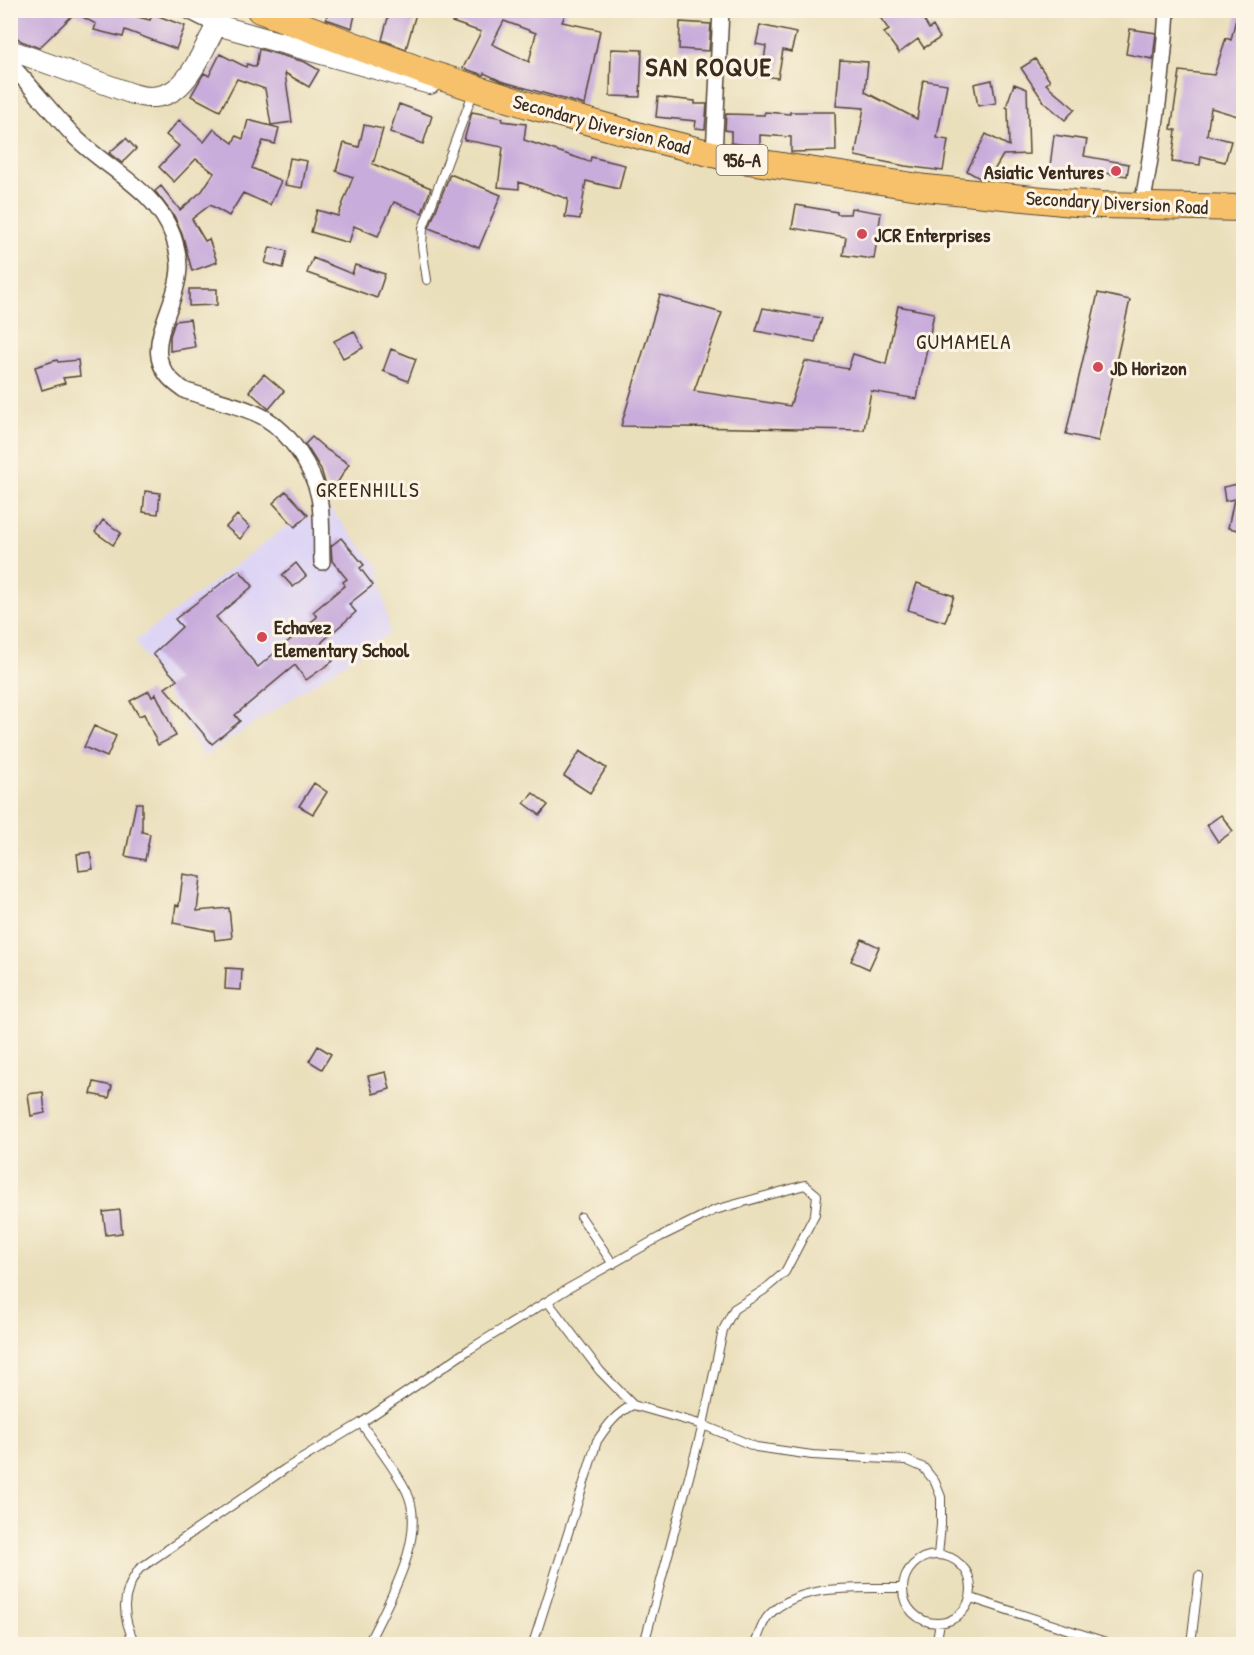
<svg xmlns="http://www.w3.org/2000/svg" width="1254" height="1655" font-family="'Patrick Hand',sans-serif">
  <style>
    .built { fill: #ded5f5 }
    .building { fill: #c8acdb; fill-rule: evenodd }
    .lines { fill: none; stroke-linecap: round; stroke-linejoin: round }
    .service-casing { stroke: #554536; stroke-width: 10 }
    .minor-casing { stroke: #554536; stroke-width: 18 }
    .tertiary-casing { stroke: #554536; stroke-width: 22 }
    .primary-casing { stroke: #554536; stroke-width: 28 }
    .service { stroke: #fff; stroke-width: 8 }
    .minor { stroke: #fff; stroke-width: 15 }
    .tertiary { stroke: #fff; stroke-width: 20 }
    .primary { stroke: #f6c16b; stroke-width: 26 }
    .poi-dot { fill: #d1495b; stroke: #fcf5e5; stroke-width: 2 }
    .labels { text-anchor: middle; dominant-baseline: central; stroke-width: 6; stroke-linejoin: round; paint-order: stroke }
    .shield { fill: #fcf5e5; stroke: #75675a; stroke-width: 1.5 }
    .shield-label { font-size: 18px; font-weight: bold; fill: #3b2a1e }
    .street-label { font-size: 20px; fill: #3b2a1e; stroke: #fcf5e5 }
    .poi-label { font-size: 20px; font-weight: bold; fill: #3b2a1e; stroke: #fcf5e5; text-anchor: start }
    .neighbourhood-label { font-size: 21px; letter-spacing: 1.5px; fill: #3b2a1e; stroke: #fcf5e5 }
    .district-label { font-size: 26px; font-weight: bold; letter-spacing: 1.5px; fill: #3b2a1e; stroke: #fcf5e5 }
  </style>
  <rect width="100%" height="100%" fill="#fcf5e5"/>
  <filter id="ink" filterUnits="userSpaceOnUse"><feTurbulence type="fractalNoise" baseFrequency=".0167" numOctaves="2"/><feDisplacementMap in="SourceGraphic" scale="12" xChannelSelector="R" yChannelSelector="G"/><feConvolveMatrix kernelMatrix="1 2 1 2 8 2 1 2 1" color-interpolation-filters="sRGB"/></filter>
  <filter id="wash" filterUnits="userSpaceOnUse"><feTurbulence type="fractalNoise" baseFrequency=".008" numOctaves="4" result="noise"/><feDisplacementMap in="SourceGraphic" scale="24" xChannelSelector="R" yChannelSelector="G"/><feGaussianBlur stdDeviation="1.35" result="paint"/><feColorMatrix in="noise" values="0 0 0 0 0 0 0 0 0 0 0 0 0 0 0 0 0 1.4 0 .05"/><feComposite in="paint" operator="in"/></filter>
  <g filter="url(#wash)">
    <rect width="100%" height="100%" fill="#eadfbb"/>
    <path class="built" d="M329,508L379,567L390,633L204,757L135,641L286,527Z"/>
    <g id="blocks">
      <path class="building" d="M10,10H111L150,20L153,14L185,26L176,49L125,30L123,37L94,30L96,24L75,13L39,48L21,41L10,31Z
        M328,10H356L352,28L326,19Z
        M390,10H417L406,49L382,40Z
        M456,10H473L492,17L480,10H567L562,22L600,30L585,105L501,81L484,73L483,75L463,68L481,32L452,22ZM504,21L536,33L529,62L492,44Z
        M875,10H899L902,16L911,10H918L929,29L933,26L940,38L924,48L918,39L899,53L884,33L889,30Z
        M1238,10H1244V118L1211,108L1207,135L1231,141L1225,162L1201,156L1200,165L1172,162L1176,130L1171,129L1180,71L1214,75L1226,38L1231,40Z
        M680,22L711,24L709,51L679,49Z
        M760,25L796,33L791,52L783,50L778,78L762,76L766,46L756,44Z
        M1130,29L1156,33L1153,59L1126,54Z
        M259,49L305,62L319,70L309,87L285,73L292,122L271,125L265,89L237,79L220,111L191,96L204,73L209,76L220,54L246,67L247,64L256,67Z
        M611,49L642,50L640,97L610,96Z
        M1035,59L1050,81L1046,84L1075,109L1065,120L1044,102L1021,68Z
        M840,60L868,62L865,92L917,119L923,80L947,84L937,138L948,140L943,171L905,166L855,156L864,108L836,106Z
        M992,80L996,103L978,106L974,84Z
        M1014,84L1027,89L1029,154L1003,155L989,179H981L967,171L986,134L1009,146L1008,108L1006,107Z
        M658,97L695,101V104H707L705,129L695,128L696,121L656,117Z
        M399,104L432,116L423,144L390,132Z
        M472,112L503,118L502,121L526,124L524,140L590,162L591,157L625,165L619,189L586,181L580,219L565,217L568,199L519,182V189L498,187L503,147L464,140Z
        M765,112L790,114V112H835L836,151L791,152V137L760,135V147L731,143V131L725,130L726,114L764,115Z
        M179,120L204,142L214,129L233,143L236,136L243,139L248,120L279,128L275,144L263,141L252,168L281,181L270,205L243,193L229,216L210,205L192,219L205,241L209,239L217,262L192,271L182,233L174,216L155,191L161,186L180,210L202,191L214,173L196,159L174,182L159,167L179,146L166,135Z
        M364,125L383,129L373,164L431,188L422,213L394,202L378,236L354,226L349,243L311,232L317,210L338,216L353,177L336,171L344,143L359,147Z
        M1054,135L1087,140L1084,156L1129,164L1127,176L1082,170L1081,179L1049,174Z
        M126,138L136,149L122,163L109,153Z
        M290,158L307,161L302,188L285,185Z
        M450,174L501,195L479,248L429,228Z
        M796,205L837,212V214H850L851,208L881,213L874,259L843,255L846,237L792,228Z
        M270,247L287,251L283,268L265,263Z
        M313,258L352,274L355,265L385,274L377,298L307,273Z
        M189,289H217V305L189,306Z
        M1098,293L1130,300L1098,441L1066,434Z
        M660,295L722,313L694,391L790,406L805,361L848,369L853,354L886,364L898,306L934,313L917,399L871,391L864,430L621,426Z
        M763,308L822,318L815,342L756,331Z
        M190,319L195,347L170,351V336L175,321Z
        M354,331L363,348L343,358L334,341Z
        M391,349L416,359L408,381L383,371Z
        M57,360L58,362L78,360L80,376L63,378L65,383L42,390L35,367Z
        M264,374L284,391L269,409L249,391Z
        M312,437L327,450L349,464L333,490L326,486L321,469L305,444Z
        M1238,484H1244V531L1228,528L1234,499L1225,501L1223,487Z
        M145,491L160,493L158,514L143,512Z
        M286,491L308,515L295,527L273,503Z
        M237,515L250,527L240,539L226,527Z
        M103,520L121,533L113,545L95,532Z
        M341,538L364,565L360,568L373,585L349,604L356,612L323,641L321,644L333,661L306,680L295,665L235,715L240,721L212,744L165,688L177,680L153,654L182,627L175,619L239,570L253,586L216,617L258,667L317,617L313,612L345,585L343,582L347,579L332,561L331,546Z
        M296,563L306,576L293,587L282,575Z
        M917,583L954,596L945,622L908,610Z
        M149,691L152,697L156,694L176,736L158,745L144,714L139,716L130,701Z
        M94,726L116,736L107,757L84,747Z
        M580,751L606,768L590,793L564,776Z
        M314,783L327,792L313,814L299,806Z
        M533,793L548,805L540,815L524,803Z
        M136,803H142V832L150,834L145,860L125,856Z
        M1221,815L1233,831L1218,842L1207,825Z
        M90,852L93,869L79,871L77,854Z
        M183,874L201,877L197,911L229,908L232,938L215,940L214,931L173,923L176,905L179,906Z
        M862,939L879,947L869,969L851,961Z
        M226,968L242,969L241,990L225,989Z
        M318,1046L331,1054L322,1069L309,1061Z
        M386,1072L390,1089L373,1094L368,1076Z
        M94,1082L112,1086L109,1098L91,1094Z
        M43,1092L45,1113L31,1116L28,1094Z
        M120,1210L122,1233L106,1235L103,1212Z"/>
    </g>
  </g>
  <g filter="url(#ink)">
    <use href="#blocks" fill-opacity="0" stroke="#554536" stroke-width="1.5"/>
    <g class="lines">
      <defs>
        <path id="service" d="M427,280L422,247L423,228L473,93
          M581,1217L613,1264
          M548,1302L600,1371L633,1405L703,1425L756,1447L812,1455L906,1460L924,1468L935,1482L941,1497V1525L938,1555
          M361,1423C376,1445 395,1468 407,1492C428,1538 387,1604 368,1644
          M903 1589a34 34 0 1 1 68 0a34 34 0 1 1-68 0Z
          M971,1598L1112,1644
          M135,1644C122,1616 120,1596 139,1569L285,1469L361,1423L470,1349L569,1288L660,1237L715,1210L805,1185L817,1195L815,1214L785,1272L764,1290L734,1309L723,1330L703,1425L644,1644
          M533,1644L597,1441C607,1426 616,1413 633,1405
          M755,1644C759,1635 762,1622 769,1615C800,1582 861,1589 903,1588
          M936,1644L940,1623
          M1191,1644L1199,1576"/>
        <path id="minor" d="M187,10L217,25
          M10,64C32,87 52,113 74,136C106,169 157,190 173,236C176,245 179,258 179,267C178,313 129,357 186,391C208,398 247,407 265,418C290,433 313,468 319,497C323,518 321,541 322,562
          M714,154L721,10
          M1142,206C1154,140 1163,78 1167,10"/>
        <path id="tertiary" d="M10,50L133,94C183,110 196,61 217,25L430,84"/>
        <path id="primary" d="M260,10L428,73L528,105L644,137L729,158L926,188L1063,202L1101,205L1244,208"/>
      </defs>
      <use href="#service" class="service-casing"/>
      <use href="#minor" class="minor-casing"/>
      <use href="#tertiary" class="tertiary-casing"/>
      <use href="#primary" class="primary-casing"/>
      <use href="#service" class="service"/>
      <use href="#minor" class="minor"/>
      <use href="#tertiary" class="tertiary"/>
      <use href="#primary" class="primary"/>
    </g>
  </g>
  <g class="poi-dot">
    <circle cx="1116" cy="171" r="6"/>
    <circle cx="862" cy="234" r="6"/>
    <circle cx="1098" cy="367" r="6"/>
    <circle cx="262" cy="637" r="6"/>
  </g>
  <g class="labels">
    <rect class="shield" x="716.5" y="145" width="51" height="30" rx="4.5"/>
    <g class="shield-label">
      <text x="742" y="160">956-A</text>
    </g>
    <g class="street-label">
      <text transform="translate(602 124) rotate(15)">Secondary Diversion Road</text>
      <text transform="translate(1117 202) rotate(3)">Secondary Diversion Road</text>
    </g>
    <g class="poi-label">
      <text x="1104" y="171" text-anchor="end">Asiatic Ventures</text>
      <text x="874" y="234">JCR Enterprises</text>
      <text x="1110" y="367">JD Horizon</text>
      <text x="274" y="626">Echavez<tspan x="274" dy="23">Elementary School</tspan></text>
    </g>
    <g class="neighbourhood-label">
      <text x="964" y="341">GUMAMELA</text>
      <text x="368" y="489">GREENHILLS</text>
    </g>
    <g class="district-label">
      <text x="709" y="66">SAN ROQUE</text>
    </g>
  </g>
  <rect width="1254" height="1655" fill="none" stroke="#fcf5e5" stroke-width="36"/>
</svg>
